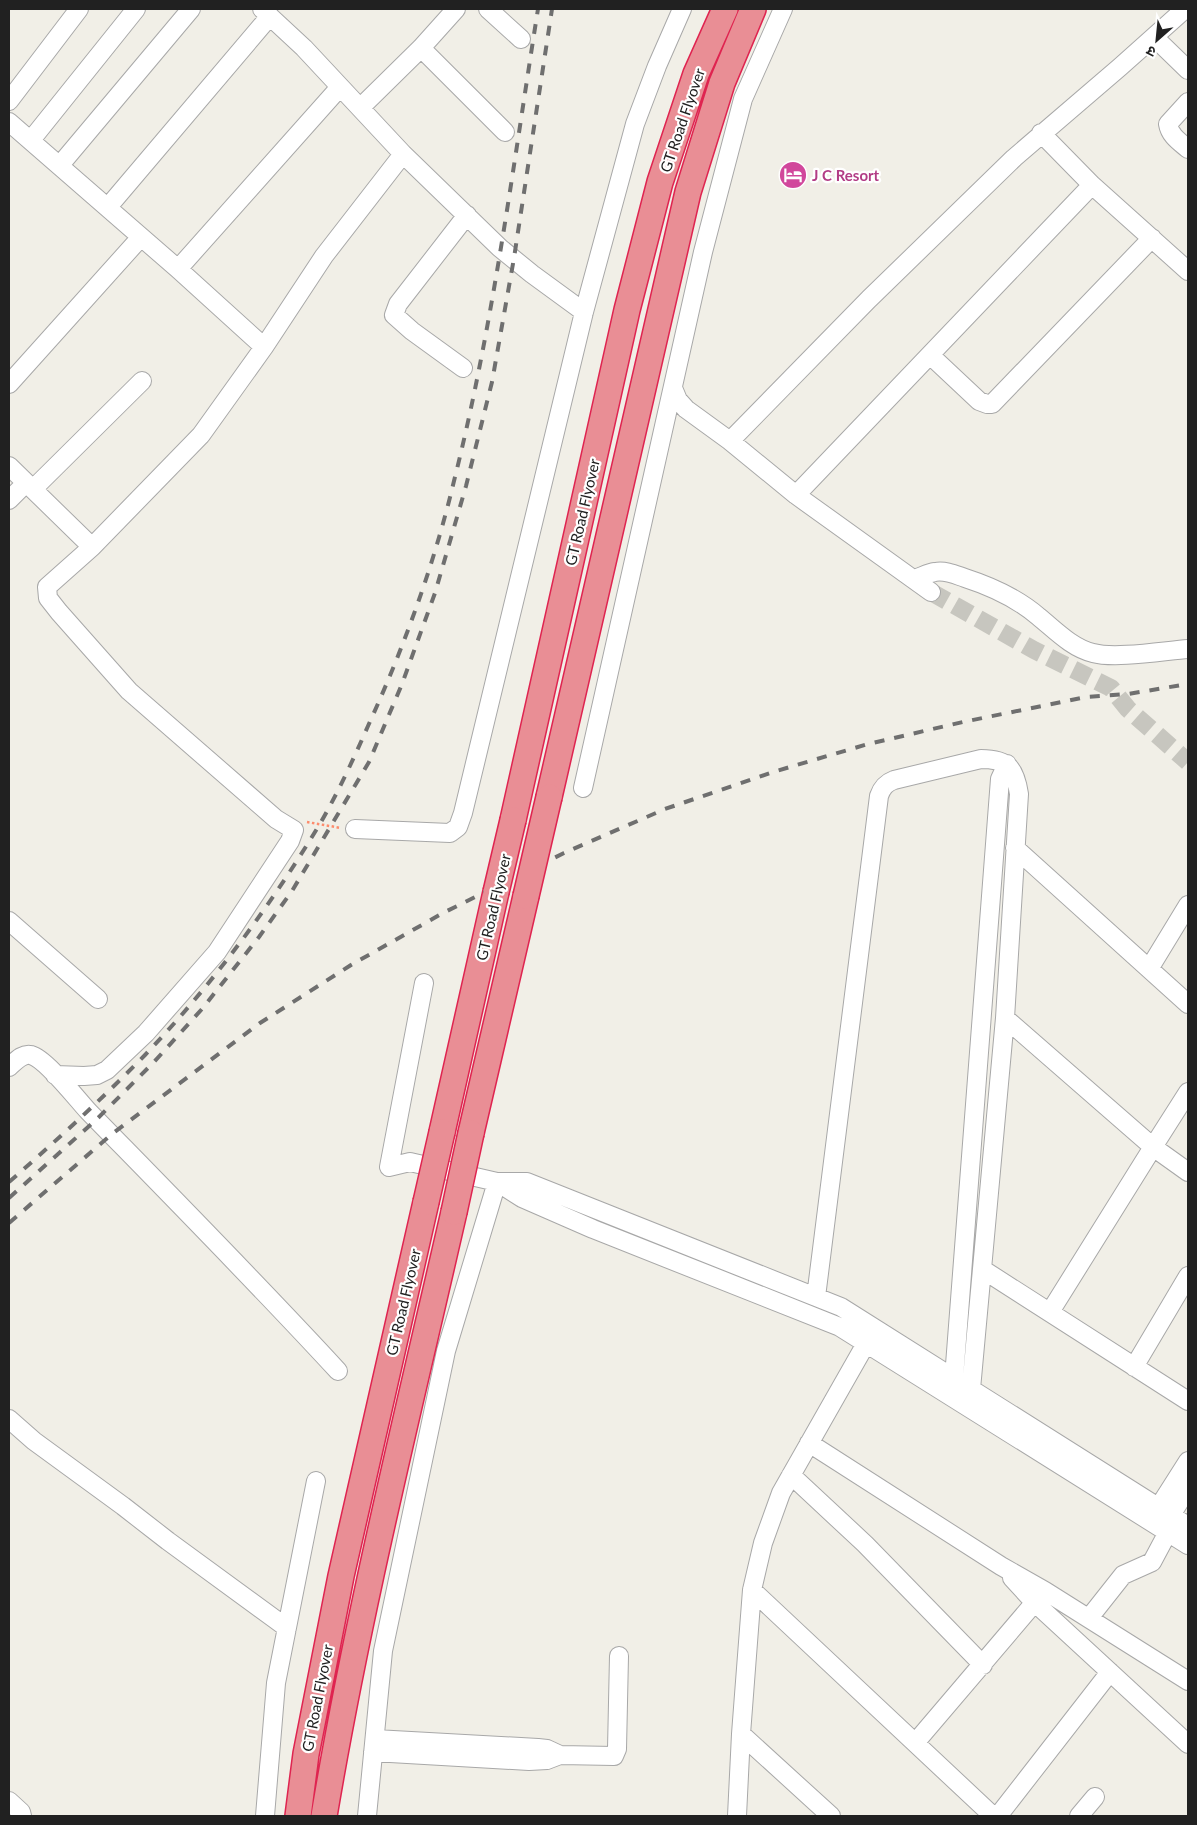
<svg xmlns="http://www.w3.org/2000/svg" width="1197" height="1825" font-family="Lato,'Noto Sans Devanagari',sans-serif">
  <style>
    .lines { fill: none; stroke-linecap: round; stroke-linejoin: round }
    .minor-tunnel { stroke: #c7c6bf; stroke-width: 18; stroke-dasharray: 18 9; stroke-linecap: butt }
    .minor-casing { stroke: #a8a8a8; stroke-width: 20 }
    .highway-casing { stroke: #df2450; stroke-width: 28 }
    .path { stroke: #fd8c6d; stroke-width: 2.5; stroke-dasharray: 2.5 2.5; stroke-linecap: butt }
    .minor { stroke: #fff; stroke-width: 18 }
    .highway { stroke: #e98e95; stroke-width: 25 }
    .rail { stroke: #6f6f6f; stroke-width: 4; stroke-dasharray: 10 10; stroke-linecap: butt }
    .highway-bridge-casing { stroke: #df2450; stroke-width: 28; stroke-linecap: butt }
    .highway-bridge { stroke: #e98e95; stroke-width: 25 }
    .labels { text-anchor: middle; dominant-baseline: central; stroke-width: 4.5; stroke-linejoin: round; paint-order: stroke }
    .street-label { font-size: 15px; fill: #212121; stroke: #fff }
    .hotel-label { font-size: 15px; font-weight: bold; fill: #b23c85; stroke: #fff; text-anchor: start }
  </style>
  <rect width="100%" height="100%" fill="#f1efe7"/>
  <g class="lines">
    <path class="minor-tunnel" d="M931,592L1034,650L1111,688L1128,709L1188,762"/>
    <defs>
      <path id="minor" d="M262,9L304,48L403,154L500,248L532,274L584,312
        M488,9L521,39
        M1154,37L1188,70
        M421,48L505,132
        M9,101L79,9
        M1188,102L1168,124C1170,136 1180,142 1188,149
        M360,108L421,48L456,9
        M9,122L178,269L264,347
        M31,140L136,9
        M60,165L191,9
        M1092,185L1188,271
        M108,207L270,16
        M178,269L340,87
        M930,355L979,401L987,404H992L1152,238
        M463,368L412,331L394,315L398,304L467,215
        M9,384L141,237
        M673,388L678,400L686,409L730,441L796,495L931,592
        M730,441L869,299L1014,158L1120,67L1185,9
        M9,466L92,547
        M33,489L142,381
        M796,495L1092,185L1041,133
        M9,500L26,483
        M914,579C921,577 928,573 935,572C946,570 956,575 965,578C993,587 1017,598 1039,617C1055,630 1072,648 1093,653C1115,659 1163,651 1188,649
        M583,788L703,252L743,99L783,9
        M355,829L450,833L458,827L463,813L584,312L635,124L657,66L682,9
        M1015,848L1188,1004
        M9,921L98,999
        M1149,969L1188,905
        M1005,1018L1153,1147L1188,1172
        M9,1067C15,1062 22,1053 31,1055C46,1059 76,1098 88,1111C172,1197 256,1282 338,1371
        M55,1075L84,1076L97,1075L107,1070L146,1033L217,952L290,841L294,830L276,819L129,691L59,612L48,598L47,587L92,547L201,435L264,347L324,256L403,154
        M497,1182L522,1198L593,1229L840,1327L1188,1545
        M497,1182H527L841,1307L1188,1526
        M982,1269L1188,1401
        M816,1297L879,796C882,787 886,783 894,780L981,759C1008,759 1015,768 1019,794L1005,1018L971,1389
        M1050,1312L1153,1147L1188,1092
        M1134,1367L1188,1276
        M954,1378L1000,779L1007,764
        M9,1419L34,1441L123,1506L168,1541L287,1628
        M809,1443L1001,1566L1045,1591L1188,1681
        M791,1475L865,1544L983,1665
        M1153,1516L1188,1461
        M1166,1523L1188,1488
        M1012,1578L1034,1602L1188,1744
        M752,1590L993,1816
        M1089,1618L1123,1575L1152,1562L1168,1532
        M741,1734L831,1816
        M375,1739L538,1748L547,1749L560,1755
        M915,1743L1041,1595
        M373,1752L529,1761L547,1760L560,1755L614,1756L617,1749L619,1656
        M9,1801L21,1812L22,1816
        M265,1816L276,1683L316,1481
        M367,1816L383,1651L446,1351L497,1182L410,1162L389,1167L424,983
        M737,1816L741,1734L752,1590L763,1543L781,1493L872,1333
        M998,1816L1110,1672
        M1079,1816L1095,1797"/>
      <path id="highway" d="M549,797L688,192L722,83L753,9
        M513,820L627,310L660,182L696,74L725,9
        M442,1132L496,892
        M471,1133L526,896
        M298,1816L306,1754L341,1576L426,1202
        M324,1816C358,1613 408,1413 454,1212"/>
    </defs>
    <use href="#minor" class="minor-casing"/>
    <use href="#highway" class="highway-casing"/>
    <path class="path" d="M307,822L341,828"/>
    <use href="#minor" class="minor"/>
    <use href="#highway" class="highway"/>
    <path class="rail" d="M9,1182C56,1141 102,1099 145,1055C211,986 269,908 318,827C337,795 353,760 368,726C404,647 434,565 454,481C493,326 513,166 538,9
      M9,1198L97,1119L154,1062L202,1009L259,937L292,891L369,762L402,684L435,593L466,486L492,382L514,258L552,9
      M9,1223L112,1134L260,1023L351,965L443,913L564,853L665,809L773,772L868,744L963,722L1086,697L1128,694L1188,684"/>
    <defs>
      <path id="highway-bridge" d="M496,892L513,820
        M526,896L549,797
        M426,1202L442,1132
        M454,1212L471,1133"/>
    </defs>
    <use href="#highway-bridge" class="highway-bridge-casing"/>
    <use href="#highway-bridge" class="highway-bridge"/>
  </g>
  <defs>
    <symbol id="hotel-disc" viewBox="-11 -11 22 22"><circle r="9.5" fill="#d1479c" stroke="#fff"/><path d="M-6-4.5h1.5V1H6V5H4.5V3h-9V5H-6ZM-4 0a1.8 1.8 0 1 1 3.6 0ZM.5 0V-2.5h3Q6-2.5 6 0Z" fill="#fff"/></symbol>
  </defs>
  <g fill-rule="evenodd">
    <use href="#hotel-disc" x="777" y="159" width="32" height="32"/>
  </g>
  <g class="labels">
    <g class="street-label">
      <text transform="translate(682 120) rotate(-71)">GT Road Flyover</text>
      <text transform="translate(582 512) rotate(-77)">GT Road Flyover</text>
      <text transform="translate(493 907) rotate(-77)">GT Road Flyover</text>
      <text transform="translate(403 1302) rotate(-77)">GT Road Flyover</text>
      <text transform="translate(317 1698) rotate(-79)">GT Road Flyover</text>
    </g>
    <g class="hotel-label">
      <text x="812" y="175">J C Resort</text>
    </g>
  </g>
  <rect width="1197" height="1825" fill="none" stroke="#212121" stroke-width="20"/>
  <g transform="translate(1157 40) rotate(207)" stroke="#ffffff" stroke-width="4" paint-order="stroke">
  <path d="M0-4L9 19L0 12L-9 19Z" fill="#212121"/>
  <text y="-8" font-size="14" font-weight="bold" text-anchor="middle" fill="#212121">उ</text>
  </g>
</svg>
